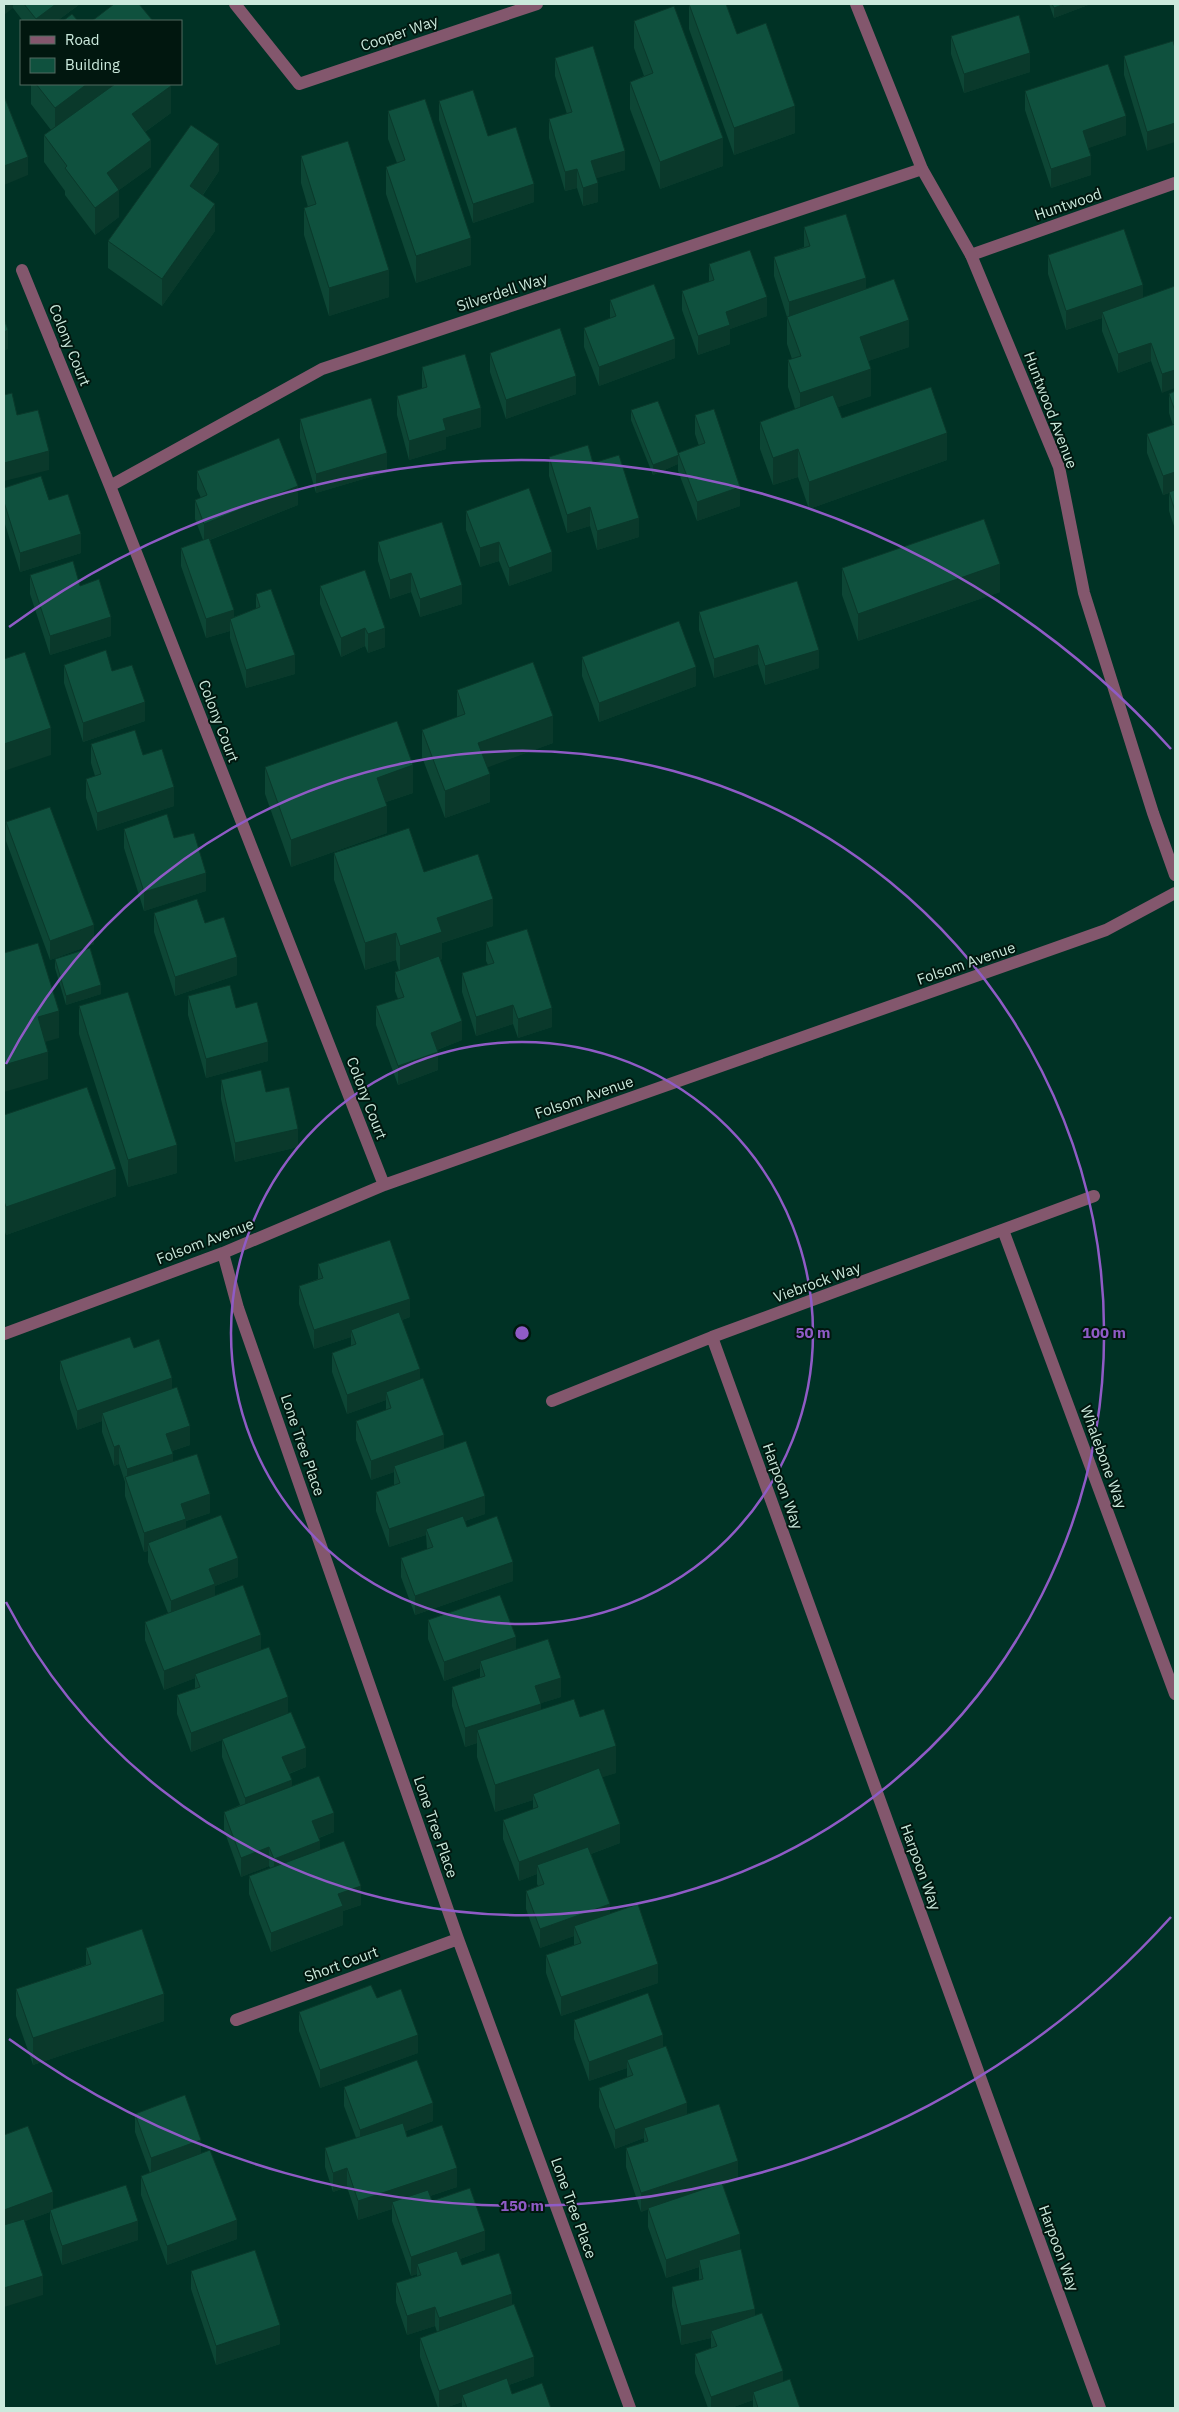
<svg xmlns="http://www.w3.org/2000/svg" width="1179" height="2412" font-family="'IBM Plex Sans',sans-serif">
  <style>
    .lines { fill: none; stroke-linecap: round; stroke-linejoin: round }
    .minor { stroke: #83576d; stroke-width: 12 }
    .tertiary { stroke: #83576d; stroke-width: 12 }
    .wall { fill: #0d4635 }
    .shaded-wall { fill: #0a392b }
    .building { fill: #0f513e; stroke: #0a392b }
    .ring { fill: none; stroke: #8f5bc6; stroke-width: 2.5 }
    .labels { text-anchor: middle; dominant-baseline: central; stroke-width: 4; stroke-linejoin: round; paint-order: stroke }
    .street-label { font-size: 15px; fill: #cbe9dc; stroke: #01170f }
    .centre { fill: #8f5bc6; stroke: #01170f; stroke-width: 2.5 }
    .ring-label { font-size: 15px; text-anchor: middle; font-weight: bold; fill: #8f5bc6; stroke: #01170f; stroke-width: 4; stroke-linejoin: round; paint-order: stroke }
  </style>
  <rect width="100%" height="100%" fill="#003225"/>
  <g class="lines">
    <path class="minor" d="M235,4L299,84L537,4
      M971,255L1175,183
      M22,270L110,486L384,1185
      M110,486L322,369L922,169
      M1003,1230L1175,1694
      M223,1253L238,1308L458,1939L630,2408
      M4,1334L223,1253L384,1185L1106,930L1175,893
      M712,1337L1100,2408
      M552,1401L712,1337L1094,1196
      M236,2020L458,1939"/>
    <path class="tertiary" d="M856,4L922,169L971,255L1059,467L1084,593L1153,813L1175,875"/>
  </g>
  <path class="wall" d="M4,4H80L57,21H23L13,8Z
    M689,4H726L737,34L795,133L734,155L689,29Z
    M1049,4H1088V5L1054,18Z
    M634,21L723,166L660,189L630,109V82L644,76L634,48Z
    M951,36L1030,72L964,93L951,54Z
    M1173,41L1147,151L1124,75V56Z
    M555,58L625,170L596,178L598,202L583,206L577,188L565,191L549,138V119L567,114L555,76Z
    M31,84H170L171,113L145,132L151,167L119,190V217L95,235L65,195V191L44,162V135L51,130L31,104Z
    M1025,91L1126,135L1088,148L1091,175L1051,188L1025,110Z
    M439,101L534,202L473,223L439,120Z
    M388,111L471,265L416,283L386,194V167L397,163L388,139Z
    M301,156L389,297L329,316L304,235V208L308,207L301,183Z
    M219,171L203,195L215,231L162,306L108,268V241Z
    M804,227L866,289L909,347L868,361L871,396L838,407L842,418L947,460L809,509L798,477L773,485L760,449V422L795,409L788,387V360L792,359L787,344V317L774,276V257L804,247Z
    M1048,255L1143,298L1175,286L1162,393L1151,361L1118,373L1102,331V318L1066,330L1048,274Z
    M709,264L767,316L730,329V344L698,355L682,310V291L709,282Z
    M610,300L675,358L599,386L584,347V328L610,319Z
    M490,353L576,394L506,419L490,372Z
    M422,367L481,427L446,437V449L409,460L397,415V396L422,389Z
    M1175,391V529L1169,511V493L1163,495L1147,453V434L1173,425L1169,413V394Z
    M631,410L678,453L699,446L695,434V415L740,506L697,521L678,471V464L653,475L631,420Z
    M300,419L387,472L316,493L300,438Z
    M549,457L593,463L639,537L597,550L590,526L567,533L549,476Z
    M197,471L298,505L210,540L234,617L256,609V594L295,674L246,688L230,638V631L206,638L181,566V548L203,540L195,519V500L201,498L197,489Z
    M4,488L49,500L81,553L20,572L4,521Z
    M466,511L552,571L509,586L499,561L480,567L466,530Z
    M378,542L462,604L420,617L411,592L390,599L378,561Z
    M842,568L1000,592L858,641L842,595Z
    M30,575L80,586L111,636L50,655L30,594Z
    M320,586L385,647L368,653L365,646L341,657L320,604Z
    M699,612L819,668L765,685L758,664L714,678L699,630Z
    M582,657L696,686L599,722L582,676Z
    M64,665L112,671L145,721L83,742L64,683Z
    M457,690L553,743L487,767L490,802L445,818L422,757V730L457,717Z
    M91,744L143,755L174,806L97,831L86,798V779L95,776L91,763Z
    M265,767L413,793L386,802L387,833L291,867L265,794Z
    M6,822L94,944L50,960L6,841Z
    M124,829L174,838L206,891L144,911L124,848Z
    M334,853L424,872L493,926L442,943V959L440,960L462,1040L437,1050L438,1070L398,1085L376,1025V1006L398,999L395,991V972L399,971L396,960L365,970L334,880Z
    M154,913L205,923L237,975L175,996L154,932Z
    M486,942L552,1027L518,1038L513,1024L476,1036L462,992V973L488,965L486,961Z
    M55,959L101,994L66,1005L55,968Z
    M188,996L236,1008L268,1061L206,1078L188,1015Z
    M79,1006L177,1173L128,1187L79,1034Z
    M221,1080L266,1092L298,1147L235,1162L221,1099Z
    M4,1115L116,1196L6,1235L4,1229Z
    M318,1264L410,1317L402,1320L420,1379L444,1449L485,1514L465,1521L467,1527L513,1581L415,1615L401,1577V1558L427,1549L426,1535L389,1547L376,1511V1492L394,1485V1472L371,1480L356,1440V1421L386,1410V1400L347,1414L332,1372V1353L351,1346V1337L314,1349L299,1304V1286L318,1279Z
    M134,1348L172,1389L190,1445L172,1451L173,1461L210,1513L186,1521V1529L238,1577L215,1586V1596L261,1650L288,1713L306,1767L289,1774L292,1786L334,1832L319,1838L320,1849L361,1905L343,1911V1925L271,1952L249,1894V1876L270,1868L269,1866L241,1877L224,1830V1812L240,1805L222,1757V1740L191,1752L177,1714V1695L195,1689V1678L164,1690L145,1640V1622L168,1613L148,1562V1551L144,1552L125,1496V1482L119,1464L114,1466L102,1432V1421L77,1430L60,1379V1361Z
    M428,1620L516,1650L561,1697L541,1703V1710L580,1717L616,1773L602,1777L620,1843L591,1854L610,1914L658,1983L561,2016L546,1973V1955L574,1945V1936L540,1948L526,1909V1891L538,1886L537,1884V1874L519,1881L503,1839V1820L533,1809V1800L495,1812L477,1757V1743L465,1747L452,1706V1687L480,1678V1668L444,1681L428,1639Z
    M86,1948L164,2021L33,2065L16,2016V1989L86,1965Z
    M377,1998L418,2053L320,2088L299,2031V2012Z
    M574,2020L663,2047L687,2114L738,2180L723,2185L740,2250L755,2316L783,2382L800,2408H753V2400L731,2408H708L695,2373V2354L711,2348V2338L681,2345L672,2306V2287L699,2280V2267L666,2278L648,2227V2209L641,2212L626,2167V2148L644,2143V2138L615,2149L599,2107V2088L627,2078V2068L589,2081L574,2039Z
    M344,2087L433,2121L406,2131L407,2137L457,2187L430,2196L432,2201L485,2250L460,2259L462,2265L512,2304L534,2376L509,2385L512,2394L551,2408H462V2402L445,2408H438L420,2357V2338L437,2332L435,2326L407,2335L396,2302V2283L417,2276V2274L411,2276L392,2221V2209L358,2220L347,2187L333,2192L325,2167V2148L356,2138L344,2106Z
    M135,2114L201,2154L237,2239L167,2265L141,2195V2176L150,2173L135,2132Z
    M4,2135L53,2209L138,2240L62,2265L50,2229V2212L25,2221L43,2295Z
    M191,2271L280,2344L216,2365L191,2289Z"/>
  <path class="shaded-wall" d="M4,4H13V8L4,15Z
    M56,4H80L57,21H36V19Z
    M1065,4H1088V5L1054,18V8Z
    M1030,53V72L964,93V74Z
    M87,84H122L55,135V108Z
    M171,86V113L132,141V114Z
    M795,106V133L734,155V128Z
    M1126,116V135L1083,150V131Z
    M1175,123V142L1147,151V132Z
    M723,138V166L660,189V162Z
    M151,140V167L119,190V217L95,235V208L107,173Z
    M219,144V171L190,213V186Z
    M625,151V170L591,180V161Z
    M1091,156V175L1051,188V169Z
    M28,157V175L4,185V166Z
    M577,169V188L565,191V172Z
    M598,183V202L583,206V188Z
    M534,184V202L473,223V204Z
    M215,204V231L162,306V279Z
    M471,238V265L416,283V256Z
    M389,270V297L329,316V288Z
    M866,278V297L789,321V302Z
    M1143,285V304L1102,312V318L1066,330V311Z
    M767,297V316L730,329V344L698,355V336L726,312Z
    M909,320V347L860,364V337Z
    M8,330V349L4,351V332Z
    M675,339V358L599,386V367Z
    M1151,343V361L1118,373V354Z
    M871,369V396L800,420V393Z
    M1175,370V388L1162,393V374Z
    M576,376V394L506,419V400Z
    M481,408V427L446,437V449L409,460V441L443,419Z
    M947,433V460L809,509V482Z
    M798,449V477L773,485V458Z
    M49,451V470L4,481V463Z
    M387,453V472L316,493V474Z
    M678,455V464L653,475V465Z
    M1175,472V491L1163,495V476Z
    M298,486V505L204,542V524Z
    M740,487V506L697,521V502Z
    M590,507V526L567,533V515Z
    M639,518V537L597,550V531Z
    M81,534V553L20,572V553Z
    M499,542V561L480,567V548Z
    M552,552V571L509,586V568Z
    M1000,564V592L858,641V614Z
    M411,573V592L390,599V580Z
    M462,585V604L420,617V599Z
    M234,610V629L230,619V631L206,638V619Z
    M111,617V636L50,655V636Z
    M365,628V646L341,657V638Z
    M385,628V647L368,653V634Z
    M758,645V664L714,678V659Z
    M819,650V668L765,685V666Z
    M295,655V674L246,688V670Z
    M696,667V686L599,722V703Z
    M145,702V721L83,742V723Z
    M553,716V743L478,771V743Z
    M51,728V755L4,771V744Z
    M413,765V793L377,805V778Z
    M490,774V802L445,818V791Z
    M174,787V806L97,831V813Z
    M387,806V833L291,867V840Z
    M206,873V891L144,911V892Z
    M493,899V926L442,943V959L400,973V946L437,918Z
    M94,925V944L50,960V941Z
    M396,933V960L365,970V943Z
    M237,957V975L175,996V977Z
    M101,985V994L66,1005V996Z
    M513,1005V1024L476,1036V1017Z
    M552,1008V1027L518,1038V1019Z
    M59,1011V1038L38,1044V1017Z
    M462,1021V1040L431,1052V1033Z
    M268,1042V1061L206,1078V1059Z
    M48,1052V1079L4,1092V1065Z
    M438,1052V1070L398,1085V1066Z
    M298,1129V1147L235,1162V1143Z
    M177,1145V1173L128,1187V1160Z
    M116,1169V1196L6,1235V1207Z
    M410,1299V1317L353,1336L351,1330V1337L314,1349V1330Z
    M420,1369V1388L386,1392V1400L347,1414V1395Z
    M172,1378V1397L102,1413V1421L77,1430V1411Z
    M190,1426V1445L166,1453V1434Z
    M444,1435V1454L394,1466V1472L371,1480V1461Z
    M119,1445V1464L114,1466V1447Z
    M173,1454V1472L127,1483V1469Z
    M210,1494V1513L186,1521V1538L148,1543V1551L144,1552V1533L181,1504Z
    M485,1496V1514L428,1534L426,1529V1535L389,1547V1529Z
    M238,1558V1577L215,1586V1603L171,1620V1601L209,1569Z
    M513,1562V1581L415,1615V1596Z
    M261,1635V1654L195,1674V1678L164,1690V1671Z
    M516,1637V1656L480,1661V1668L444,1681V1662Z
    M561,1678V1697L535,1705V1686Z
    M288,1697V1716L222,1739V1740L191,1752V1733Z
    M541,1704V1723L477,1730V1743L465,1747V1728Z
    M616,1746V1773L535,1799L533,1794V1800L495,1812V1785Z
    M306,1748V1767L282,1776V1757Z
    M292,1780V1799L245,1817V1798Z
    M334,1813V1832L312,1840V1821Z
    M620,1824V1843L540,1873L537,1865V1874L519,1881V1862Z
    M320,1841V1860L274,1878V1859Z
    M269,1847V1866L241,1877V1858Z
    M361,1886V1905L343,1911V1925L271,1952V1933L338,1894Z
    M610,1904V1923L574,1926V1936L540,1948V1929Z
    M658,1964V1983L561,2016V1997Z
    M164,1994V2021L33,2065V2038Z
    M418,2035V2053L320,2088V2070Z
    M663,2035V2054L627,2060V2068L589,2081V2062Z
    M433,2103V2121L360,2148V2130Z
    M687,2103V2122L644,2128V2138L615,2149V2130Z
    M201,2140V2159L151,2177V2158Z
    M738,2161V2180L641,2212V2193Z
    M347,2168V2187L333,2192V2173Z
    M457,2168V2187L394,2208L392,2202V2209L358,2220V2201Z
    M53,2192V2211L50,2210V2212L4,2229V2210Z
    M237,2220V2239L167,2265V2246Z
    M138,2221V2240L62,2265V2246Z
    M485,2231V2250L420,2273L417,2264V2274L411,2276V2257Z
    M740,2234V2253L699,2260V2267L666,2278V2260Z
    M43,2276V2295L4,2307V2288Z
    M512,2294V2313L439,2337V2318Z
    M435,2307V2326L407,2335V2316Z
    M755,2309V2328L711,2331V2338L681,2345V2326Z
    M280,2325V2344L216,2365V2346Z
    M534,2357V2376L464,2401L462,2395V2402L445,2408H439V2391Z
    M783,2371V2390L753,2392V2400L731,2408H711V2397Z"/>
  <path class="building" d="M24,4H56L36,19Z
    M114,4H139L153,21H92Z
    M689,4H726L737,34L766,23L795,106L734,128Z
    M1052,4H1065L1054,8Z
    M674,6L723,138L660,162L630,82L653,73L634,21Z
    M72,14L78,21H63Z
    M1019,15L1030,53L964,74L951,36Z
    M1173,41L1175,48V123L1147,132L1124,56Z
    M593,46L625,151L591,161L598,183L583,188L577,169L565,172L549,119L572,112L555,58Z
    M1108,64L1126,116L1083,131L1091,156L1051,169L1025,91Z
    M36,84H87L55,108Z
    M115,84H170L171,86L132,114L151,140L107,173L119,190L95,208L65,168L67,166L44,135Z
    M473,90L488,136L516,127L534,184L473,204L439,101Z
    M4,96L28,157L4,166Z
    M425,99L471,238L416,256L386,167L405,160L388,111Z
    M191,125L219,144L190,186L215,204L162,279L108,241Z
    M348,141L389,270L329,288L304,208L316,204L301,156Z
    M846,214L866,278L789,302L774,257L810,246L804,227Z
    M1124,229L1143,285L1066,311L1048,255Z
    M750,250L767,297L726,312L730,325L698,336L682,291L714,280L709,264Z
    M894,279L909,320L860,337L871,369L800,393L788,360L801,356L787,317Z
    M654,284L675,339L599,367L584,328L616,316L610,300Z
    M1175,286V370L1162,374L1151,343L1118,354L1102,312Z
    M4,319L8,330L4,332Z
    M560,328L576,376L506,400L490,353Z
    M465,354L481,408L443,419L446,430L409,441L397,396L427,387L422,367Z
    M931,387L947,433L809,482L798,449L773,458L760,422L833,395L842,418Z
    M1175,391V411L1169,394Z
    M12,393L17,415L38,410L49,451L4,463V395Z
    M371,398L387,453L316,474L300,419Z
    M658,401L679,455L653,465L631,410Z
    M714,409L740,487L697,502L678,453L705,443L695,415Z
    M1175,424V472L1163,476L1147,434Z
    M279,438L298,486L204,524L195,500L207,495L197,471Z
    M588,445L593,463L619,455L639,518L597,531L590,507L567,515L549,457Z
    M41,476L49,500L68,494L81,534L20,553L4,502V488Z
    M529,488L552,552L509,568L499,542L480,548L466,511Z
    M1175,490V511L1169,492Z
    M984,519L1000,564L858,614L842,568Z
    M442,522L462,585L420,599L411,573L390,580L378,542Z
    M209,538L234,610L206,619L181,548Z
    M73,561L80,586L99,579L111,617L50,636L30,575Z
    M365,570L385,628L368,634L365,628L341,638L320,586Z
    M797,581L819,650L765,666L758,645L714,659L699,612Z
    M271,589L295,655L246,670L230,619L260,607L256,594Z
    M679,621L696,667L599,703L582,657Z
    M106,650L112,671L132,665L145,702L83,723L64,665Z
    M25,652L51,728L4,744V659Z
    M533,662L553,716L478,743L490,774L445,791L422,730L465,714L457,690Z
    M397,721L413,765L377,778L387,806L291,840L265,767Z
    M135,730L143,755L162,749L174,787L97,813L86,779L101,774L91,744Z
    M50,807L94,925L50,941L6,822Z
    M167,814L174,838L194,833L206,873L144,892L124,829Z
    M409,828L424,872L478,854L493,899L437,918L442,932L400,946L396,933L365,943L334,853Z
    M197,899L205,923L224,917L237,957L175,977L154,913Z
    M527,929L552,1008L518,1019L513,1005L476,1017L462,973L494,963L486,942Z
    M38,943L59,1011L38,1017L48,1052L4,1065V953Z
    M90,948L101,985L66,996L55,959Z
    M439,956L462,1021L431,1033L438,1052L398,1066L376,1006L404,997L395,972Z
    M230,985L236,1008L257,1002L268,1042L206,1059L188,996Z
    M128,992L177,1145L128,1160L79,1006Z
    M261,1070L266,1092L289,1087L298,1129L235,1143L221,1080Z
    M87,1087L116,1169L6,1207L4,1201V1115Z
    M390,1240L410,1299L314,1330L299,1286L323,1278L318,1264Z
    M399,1312L420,1369L347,1395L332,1353L356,1344L351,1330Z
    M130,1337L134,1348L159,1339L172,1378L77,1411L60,1361Z
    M423,1378L444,1435L371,1461L356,1421L391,1408L386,1392Z
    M177,1387L190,1426L166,1434L173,1454L127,1469L119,1445L114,1447L102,1413Z
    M466,1441L485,1496L389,1529L376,1492L400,1483L394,1466Z
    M197,1454L210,1494L181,1504L186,1519L144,1533L125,1477Z
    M221,1515L238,1558L209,1569L215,1584L171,1601L148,1543Z
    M463,1516L467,1527L497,1516L513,1562L415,1596L401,1558L433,1547L426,1529Z
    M243,1585L261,1635L164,1671L145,1622Z
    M500,1595L516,1637L444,1662L428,1620Z
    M548,1639L561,1678L535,1686L541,1704L465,1728L452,1687L485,1676L480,1661Z
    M269,1647L288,1697L191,1733L177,1695L200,1687L195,1674Z
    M574,1699L580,1717L604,1709L616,1746L495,1785L477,1730Z
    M291,1712L306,1748L282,1757L292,1780L245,1798L222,1739Z
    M599,1768L620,1824L519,1862L503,1820L538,1807L533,1794Z
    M319,1776L334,1813L312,1821L320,1841L274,1859L269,1847L241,1858L224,1812Z
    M344,1841L361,1886L338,1894L343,1906L271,1933L249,1876Z
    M588,1847L610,1904L540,1929L526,1891L544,1884L537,1865Z
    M638,1904L658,1964L561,1997L546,1955L581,1943L574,1926Z
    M142,1929L164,1994L33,2038L16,1989L91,1964L86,1948Z
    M371,1985L377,1998L401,1989L418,2035L320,2070L299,2012Z
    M648,1993L663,2035L589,2062L574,2020Z
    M666,2046L687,2103L615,2130L599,2088L633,2075L627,2060Z
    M417,2060L433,2103L360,2130L344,2087Z
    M185,2095L201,2140L151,2158L135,2114Z
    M719,2104L738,2161L641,2193L626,2148L648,2141L644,2128Z
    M403,2123L407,2137L442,2125L457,2168L358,2201L347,2168L333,2173L325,2148Z
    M28,2126L53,2192L4,2210V2135Z
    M210,2150L237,2220L167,2246L141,2176Z
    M722,2183L740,2234L666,2260L648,2208Z
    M126,2185L138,2221L62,2246L50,2210Z
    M470,2188L485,2231L411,2257L392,2202L428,2190L432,2201Z
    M24,2219L43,2276L4,2288V2225Z
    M741,2249L755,2309L681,2326L672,2287L703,2279L699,2260Z
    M255,2250L280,2325L216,2346L191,2271Z
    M457,2251L462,2265L499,2253L512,2294L439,2318L435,2307L407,2316L396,2283L421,2275L417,2264Z
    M514,2304L534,2357L439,2391L420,2338Z
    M762,2313L783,2371L711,2397L695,2354L717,2346L711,2331Z
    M507,2378L512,2394L542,2383L551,2408H467L462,2395Z
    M790,2379L800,2408H758L753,2392Z"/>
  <g class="ring">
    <circle cx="522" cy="1333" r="291"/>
    <path d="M6 1064A582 582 0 1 1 6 1602"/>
    <path d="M1171 1917A873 873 0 0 1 9 2039M9 627A873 873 0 0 1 1171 749"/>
  </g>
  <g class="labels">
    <g class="street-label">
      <text transform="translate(399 33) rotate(-19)">Cooper Way</text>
      <text transform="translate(1068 204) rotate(-19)">Huntwood</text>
      <text transform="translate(502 292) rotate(-18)">Silverdell Way</text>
      <text transform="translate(70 345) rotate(68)">Colony Court</text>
      <text transform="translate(1051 410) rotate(69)">Huntwood Avenue</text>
      <text transform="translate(219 721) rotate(69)">Colony Court</text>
      <text transform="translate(966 963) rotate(-19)">Folsom Avenue</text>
      <text transform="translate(584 1097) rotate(-19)">Folsom Avenue</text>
      <text transform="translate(367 1098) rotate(69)">Colony Court</text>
      <text transform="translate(205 1241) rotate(-21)">Folsom Avenue</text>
      <text transform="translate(817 1282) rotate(-20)">Viebrock Way</text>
      <text transform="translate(303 1445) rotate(71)">Lone Tree Place</text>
      <text transform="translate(1104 1457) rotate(70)">Whalebone Way</text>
      <text transform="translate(783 1486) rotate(70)">Harpoon Way</text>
      <text transform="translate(436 1827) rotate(71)">Lone Tree Place</text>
      <text transform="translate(921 1867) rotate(70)">Harpoon Way</text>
      <text transform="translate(341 1964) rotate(-20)">Short Court</text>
      <text transform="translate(574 2208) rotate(70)">Lone Tree Place</text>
      <text transform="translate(1059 2248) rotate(70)">Harpoon Way</text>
    </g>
  </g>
  <circle cx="522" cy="1333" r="8" class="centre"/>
  <g class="ring-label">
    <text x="813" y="1338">50 m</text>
    <text x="1104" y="1338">100 m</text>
    <text x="522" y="2211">150 m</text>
  </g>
  <rect width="1179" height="2412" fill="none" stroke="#cbe9dc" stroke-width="10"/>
  <rect x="20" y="20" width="162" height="65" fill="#01170f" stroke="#526b61"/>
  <rect x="30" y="36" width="25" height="8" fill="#83576d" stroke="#526b61"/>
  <text x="65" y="45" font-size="15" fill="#cbe9dc">Road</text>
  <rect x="30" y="58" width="25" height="15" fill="#0f513e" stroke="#526b61"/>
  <text x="65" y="70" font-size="15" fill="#cbe9dc">Building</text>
</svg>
